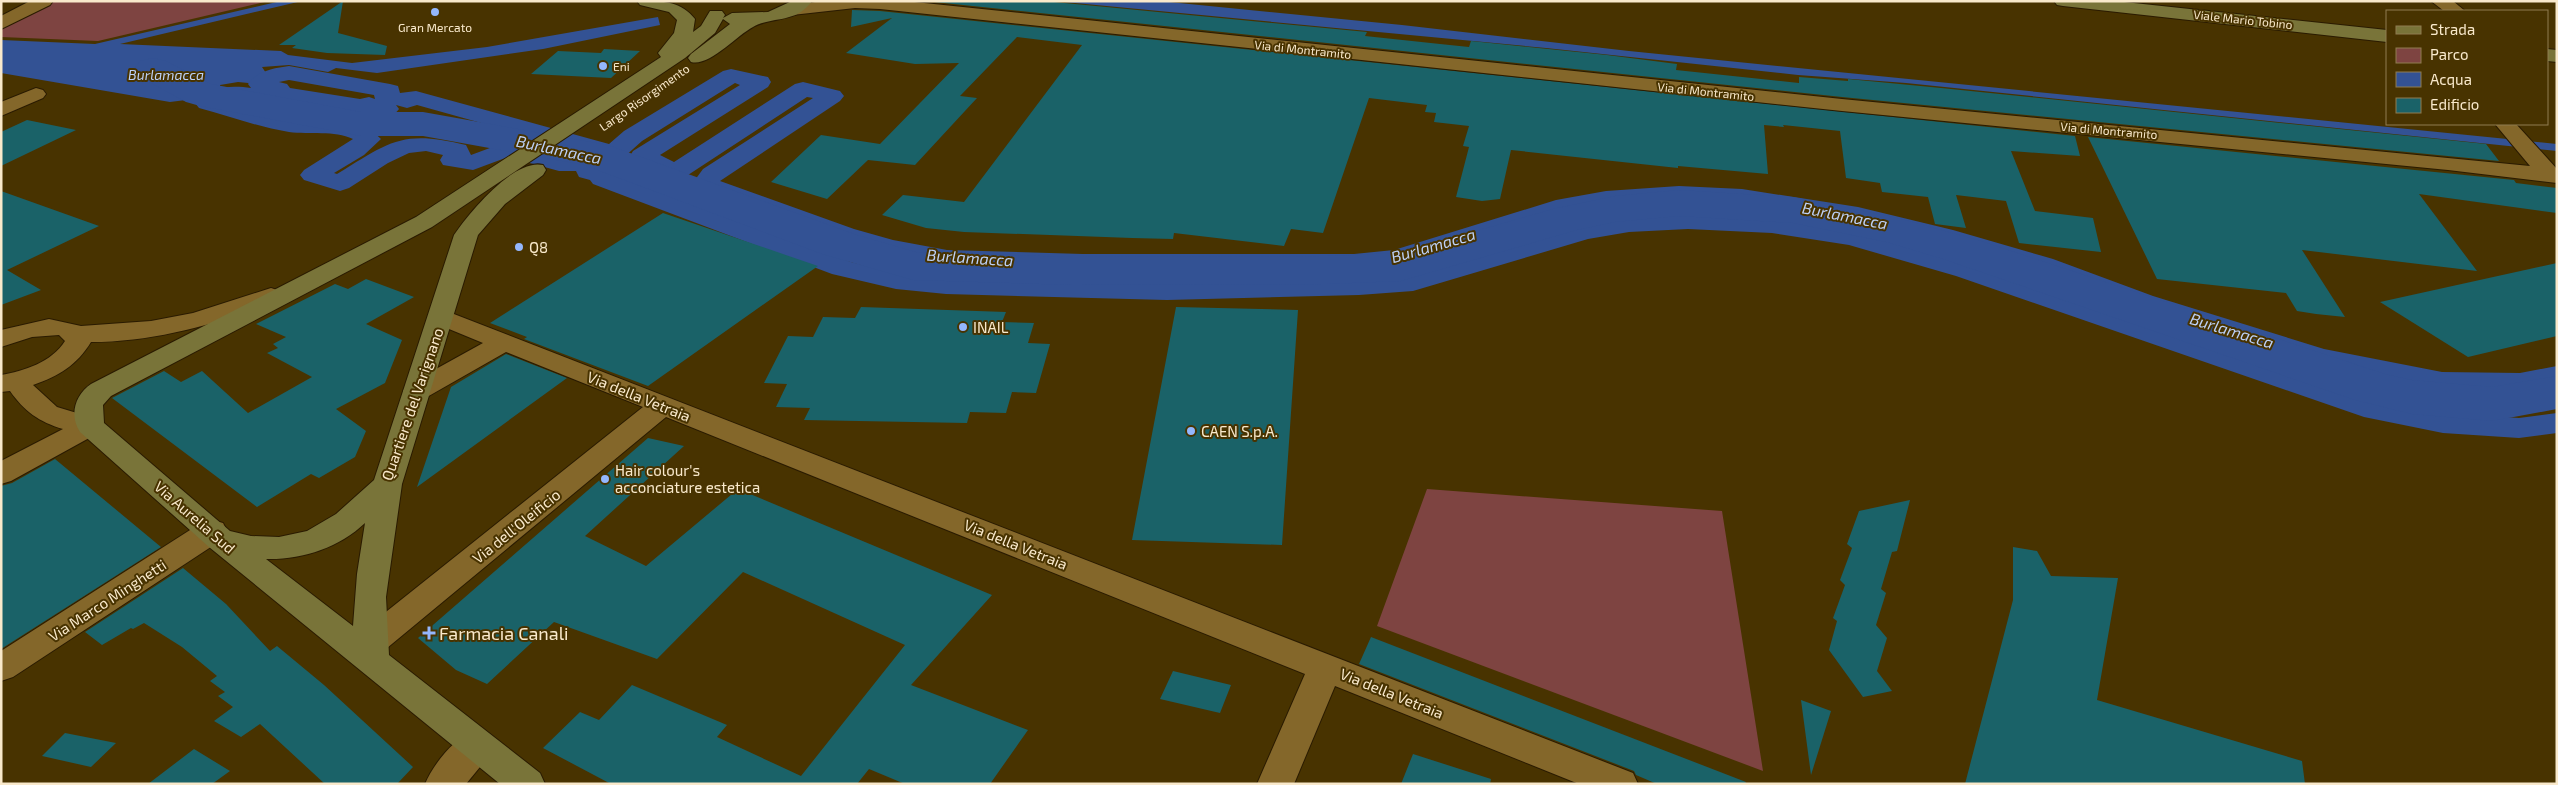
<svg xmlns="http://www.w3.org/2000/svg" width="2558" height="785" font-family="'Exo 2',sans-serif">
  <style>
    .green { fill: #7e4441 }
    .water { fill: #335294 }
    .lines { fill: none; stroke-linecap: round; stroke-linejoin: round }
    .canal { fill: #335294; fill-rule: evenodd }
    .river { fill: #335294; fill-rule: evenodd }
    .building { fill: #1a6268 }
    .street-casing { stroke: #2a1b00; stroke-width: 2 }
    .secondary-casing { stroke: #2a1b00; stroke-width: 2 }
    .street { fill: #84672a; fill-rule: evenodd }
    .secondary { fill: #797439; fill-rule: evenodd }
    .poi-dot { fill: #94b7fd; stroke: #483300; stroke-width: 2 }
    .labels { text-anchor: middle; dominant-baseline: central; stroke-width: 4; stroke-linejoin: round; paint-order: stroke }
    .far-street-label { font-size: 12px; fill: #f9e9cb; stroke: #483300 }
    .far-poi-label { font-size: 12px; fill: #f9e9cb; stroke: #483300 }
    .far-water-label { font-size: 14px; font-style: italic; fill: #bdd1f7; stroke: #483300 }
    .poi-label { font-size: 15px; fill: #f9e9cb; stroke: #483300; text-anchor: start }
    .street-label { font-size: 15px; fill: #f9e9cb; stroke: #483300 }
    .water-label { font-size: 16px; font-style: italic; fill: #bdd1f7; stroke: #483300 }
    .near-poi-label { font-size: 18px; fill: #f9e9cb; stroke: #483300; text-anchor: start }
  </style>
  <rect width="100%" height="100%" fill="#483300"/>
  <path class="green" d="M50,1H269L98,41L1,37V26Z
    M1427,489L1722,511L1763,771L1377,626Z"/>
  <path class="water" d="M281,1H302L120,44L281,51L288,55L352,63L487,47L658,17L660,25L543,49L377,73L336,68L328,72L289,65L262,67L266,73L275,75L259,84L238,82L220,85V90L230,92L207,103L186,100L170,102L1,73V40L95,44Z
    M1054,1H1159L1402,25L1629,51L2557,144V151L1906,83L1798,75L1546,48Z"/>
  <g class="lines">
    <path class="canal" d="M289,66L390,84L398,86L400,93L416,91L609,144L624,131L723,71L731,69L768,77L771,82L768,87L660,155L674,162L795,84L803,82L840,91L844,96L840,101L720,181L854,229L893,240L947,250L1083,254H1354L1394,250L1556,200L1606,191L1679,186L1742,189L1858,207L1953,230L2053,259L2153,296L2324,349L2442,372L2520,373L2557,366V385L2520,393L2442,392L2318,366L2133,308L2033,271L1933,242L1858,223L1742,205L1679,202L1606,207L1569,213L1397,266L1354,270H1083L947,266L890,256L836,241L696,189L692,184L703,169L813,98L807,97L688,175C670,180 641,172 630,156L633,151L740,85L735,83L642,141L623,158L614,160L417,105L407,108L396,105L399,109C390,122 364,124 349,122L369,128L381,139L364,155L334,173L337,174C389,142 402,129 466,145L471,155L506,142L560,156H579L588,158L601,163L615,175L851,262L896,273L946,278L1167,282L1359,279L1411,275L1575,226L1629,216L1688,213L1772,217L1852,229L1976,264L2370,398L2443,413L2519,418L2557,413V433L2519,438L2443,433L2364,417L1956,276L1849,245L1772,233L1688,229L1629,232L1588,239L1413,291L1359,295L1167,300L946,294L896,289L832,274L593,184L590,180L579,177L576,171H559L508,157L473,170L443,165L440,160L443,155L426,151L409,153L388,163L349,188L340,191L304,180L300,175L304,170L353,139C334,130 310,135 289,132C258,127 229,116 199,108L195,103C207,86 232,85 251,88L248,84C257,71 274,68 289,66ZM289,80L374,95L375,99L369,97L360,99L290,88L287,84L279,82ZM232,100L329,120L280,116L228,101Z"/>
    <path class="river" d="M153,58L166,61L211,84L361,112H423L608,145L854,234L916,252L1073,257L1327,256L1398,253L1553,209L1615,196L1679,190L1793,197L1894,217L1978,240L2385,374L2412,380L2492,387L2557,376V409L2492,421L2412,414L2355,400L1946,260L1886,242L1793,223L1679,216L1615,222L1577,230L1401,281L1327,284L1073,285L913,280L822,254L584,165L423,136H361L200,106L186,102L140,77L134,69L140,61Z"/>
  </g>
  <path class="building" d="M343,1L338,33L387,46L385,55L327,53L292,48L296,45H279Z
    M925,1H1044L1367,32L1365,36L1440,44L1469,47L1471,41L1607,55L1677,64L1676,70L1799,83V77L1848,81V79L1941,88L2486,144L2499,161L1842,97Z
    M852,10L880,11L2075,136L2080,156L2011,151L2035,211L2093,218L2101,252L2019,243L2006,201L1956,195L1966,228L1935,224L1928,197L1882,192L1880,183L1846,178L1840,131L1783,125L1784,127L1764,125L1768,174L1678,166V168L1511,150L1500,199L1482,201L1456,197L1469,147L1463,146L1469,126L1434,122L1436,113L1425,112L1427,105L1369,98L1323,233L1291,229L1284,246L1174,233L1173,239L1132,238L964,232L926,228L882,215L903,195L964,202L1082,45L1017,37L960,96L977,98L915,165L868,160L827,199L771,182L821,135L880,144L959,63L915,64L846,53L892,18L851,27Z
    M604,49L640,51L611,78L531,74L558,51L601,53Z
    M27,120L76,130L1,166V132Z
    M2088,137L2514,180L2516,183L2557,188V213L2419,194L2477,271L2302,250L2345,317L2316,314L2297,311L2286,293L2157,279Z
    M1,191L99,226L7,270L41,290L1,305Z
    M663,213L818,266L648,386L524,339L527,337L490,323Z
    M2557,263V336L2468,357L2380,302Z
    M366,279L414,297L366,324L402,340L385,383L336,409L366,431L355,457L319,478L311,474L257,507L112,398L164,371L181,382L202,371L248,413L312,377L267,353L278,348L273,344L286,337L256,324L335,284L348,289Z
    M861,307L1006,312L1002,322L1034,323L1028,343L1050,344L1036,393L1012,392L1006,413L970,412L967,423L804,420L810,408L776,407L787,384L764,383L788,336L813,337L823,317L855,318Z
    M1176,307L1298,310L1282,545L1132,540Z
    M506,354L567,378L417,487L451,387Z
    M648,438L684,446L585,536L646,566L738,489L992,595L911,685L1028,730L990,784H905L869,769L857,784H611L543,748L580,712L599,720L632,685L727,725L717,737L801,776L905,645L743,572L657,659L554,622L487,684L456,670L418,638Z
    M55,459L161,547L1,649V486L12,483Z
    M1910,500L1897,551L1892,552L1881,589L1886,593L1876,625L1887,638L1877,671L1892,691L1863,697L1829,650L1837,621L1833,618L1845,585L1840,580L1852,548L1847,544L1859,511Z
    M2013,547L2037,551L2051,576L2118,578L2097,700L2302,761L2305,784H1965L2013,600Z
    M183,568L226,604L270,651L277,646L324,685L413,767L397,784H325L260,724L241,737L214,721L233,707L218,696L225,692L210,681L217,676L182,647L144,623L133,629L131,628L102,645L85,632Z
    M1371,637L1746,782L1745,784H1657L1636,775L1634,771L1359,664Z
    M1173,671L1231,685L1220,713L1160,699Z
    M1801,700L1831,711L1811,775Z
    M65,733L116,743L91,767L42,756Z
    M194,749L230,771L212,784H148Z
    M1413,754L1491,779L1490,784H1401Z"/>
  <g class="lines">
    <defs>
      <path id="street" d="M30,1H53L50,5L1,29V16Z
        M822,1H905L1842,99L2530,166L2495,124H2516L2557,169V183L2448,170L1842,111L880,9L855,8L792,15L786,14L783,10L786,6Z
        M2431,1H2453L2465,11H2444Z
        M36,88L43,90L46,94L43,98L1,116V102Z
        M271,288L280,291L284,296L280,301C219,323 156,342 91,342C77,365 59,376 33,385L57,407L100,420L104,426L100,432L11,481L1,484V461L63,429C39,422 24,411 10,391L1,392V375C24,371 52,362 65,341L59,335L32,337L1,347V330L49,319L81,326L151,321L193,313Z
        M441,309L1633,773L1638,784H1579L1335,686L1294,784H1257L1305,674L666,417L381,653L369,657L357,653L352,644L357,635L643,407L506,352L427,397L417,400L407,397L403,391L407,385L483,343L432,322L428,317L432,312Z
        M212,520L223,523L227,531L223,539L13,677L1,681V651L201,523Z
        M476,730L489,734L494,745L489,756L466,784H425C434,763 455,737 476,730Z"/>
      <path id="secondary" d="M637,1C661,1 680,0 695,19L693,32L701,26L710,11H722L725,15L723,18L732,13L768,12L792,1H812C796,24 772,16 753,27C736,36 709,67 691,62L688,58L691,54L730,24L723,19L715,33L685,58L432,227L111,396L103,405L104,423L230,531L251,536L279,537L307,531L336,514L374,480L454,235C469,213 514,158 543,165L546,170L543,175L505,204L478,235L402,484L386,597L389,655L540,773L545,784H500L209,547L80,432C69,415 75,395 91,384L416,217L661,57L658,53L674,33L677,20L669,12L640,5ZM365,523L357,574L353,626L266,559C301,560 339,548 365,523Z
        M2054,1H2115L2387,30V42L2063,6L2057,5Z
        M2547,49L2557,50V62L2547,61Z"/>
    </defs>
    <use href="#street" class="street-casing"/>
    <use href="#secondary" class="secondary-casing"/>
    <use href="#street" class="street"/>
    <use href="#secondary" class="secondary"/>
  </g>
  <g class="poi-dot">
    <circle cx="435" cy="12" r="5"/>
    <circle cx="603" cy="66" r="5"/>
    <circle cx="519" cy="247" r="5"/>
    <circle cx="963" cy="327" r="5"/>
    <circle cx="1191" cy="431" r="5"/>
    <circle cx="605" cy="479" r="5"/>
    <path d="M426.5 625.5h5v5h5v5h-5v5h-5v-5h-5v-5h5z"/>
  </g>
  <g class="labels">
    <g class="far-street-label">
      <text transform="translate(2243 19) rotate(6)">Viale Mario Tobino</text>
      <text transform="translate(1303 49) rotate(6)">Via di Montramito</text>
      <text transform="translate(1706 91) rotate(6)">Via di Montramito</text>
      <text transform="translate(644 97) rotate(-35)">Largo Risorgimento</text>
      <text transform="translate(2109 130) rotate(5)">Via di Montramito</text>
    </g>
    <g class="far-poi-label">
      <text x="435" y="27">Gran Mercato</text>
      <text x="613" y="66" text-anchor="start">Eni</text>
    </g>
    <g class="far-water-label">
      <text x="166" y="74">Burlamacca</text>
    </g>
    <g class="poi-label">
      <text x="529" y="247">Q8</text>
      <text x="973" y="327">INAIL</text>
      <text x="1201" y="431">CAEN S.p.A.</text>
      <text x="615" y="470">Hair colour's<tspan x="615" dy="17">acconciature estetica</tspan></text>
    </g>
    <g class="street-label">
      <text transform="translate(639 396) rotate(22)">Via della Vetraia</text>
      <text transform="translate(412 404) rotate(-71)">Quartiere del Varignano</text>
      <text transform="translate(195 517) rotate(41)">Via Aurelia Sud</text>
      <text transform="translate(516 526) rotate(-39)">Via dell'Oleificio</text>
      <text transform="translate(1016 544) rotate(22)">Via della Vetraia</text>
      <text transform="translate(107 600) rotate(-33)">Via Marco Minghetti</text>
      <text transform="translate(1392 693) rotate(22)">Via della Vetraia</text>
    </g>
    <g class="water-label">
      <text transform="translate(559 149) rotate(12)">Burlamacca</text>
      <text transform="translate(1845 215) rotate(11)">Burlamacca</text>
      <text transform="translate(1433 245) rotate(-16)">Burlamacca</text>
      <text transform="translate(970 257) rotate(4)">Burlamacca</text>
      <text transform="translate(2232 330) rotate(17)">Burlamacca</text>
    </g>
    <g class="near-poi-label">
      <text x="439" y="633">Farmacia Canali</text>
    </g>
  </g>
  <rect width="2558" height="785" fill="none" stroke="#f9e9cb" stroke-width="5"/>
  <rect x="2386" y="10" width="162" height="115" fill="#483300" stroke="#8f7c51"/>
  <rect x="2396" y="26" width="25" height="8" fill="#797439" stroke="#8f7c51"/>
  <text x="2430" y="35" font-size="15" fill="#f9e9cb">Strada</text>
  <rect x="2396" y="48" width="25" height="15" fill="#7e4441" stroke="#8f7c51"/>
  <text x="2430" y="60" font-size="15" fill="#f9e9cb">Parco</text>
  <rect x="2396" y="72" width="25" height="15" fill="#335294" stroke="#8f7c51"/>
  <text x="2430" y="85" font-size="15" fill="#f9e9cb">Acqua</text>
  <rect x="2396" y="98" width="25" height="15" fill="#1a6268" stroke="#8f7c51"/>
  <text x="2430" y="110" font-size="15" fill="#f9e9cb">Edificio</text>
</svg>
